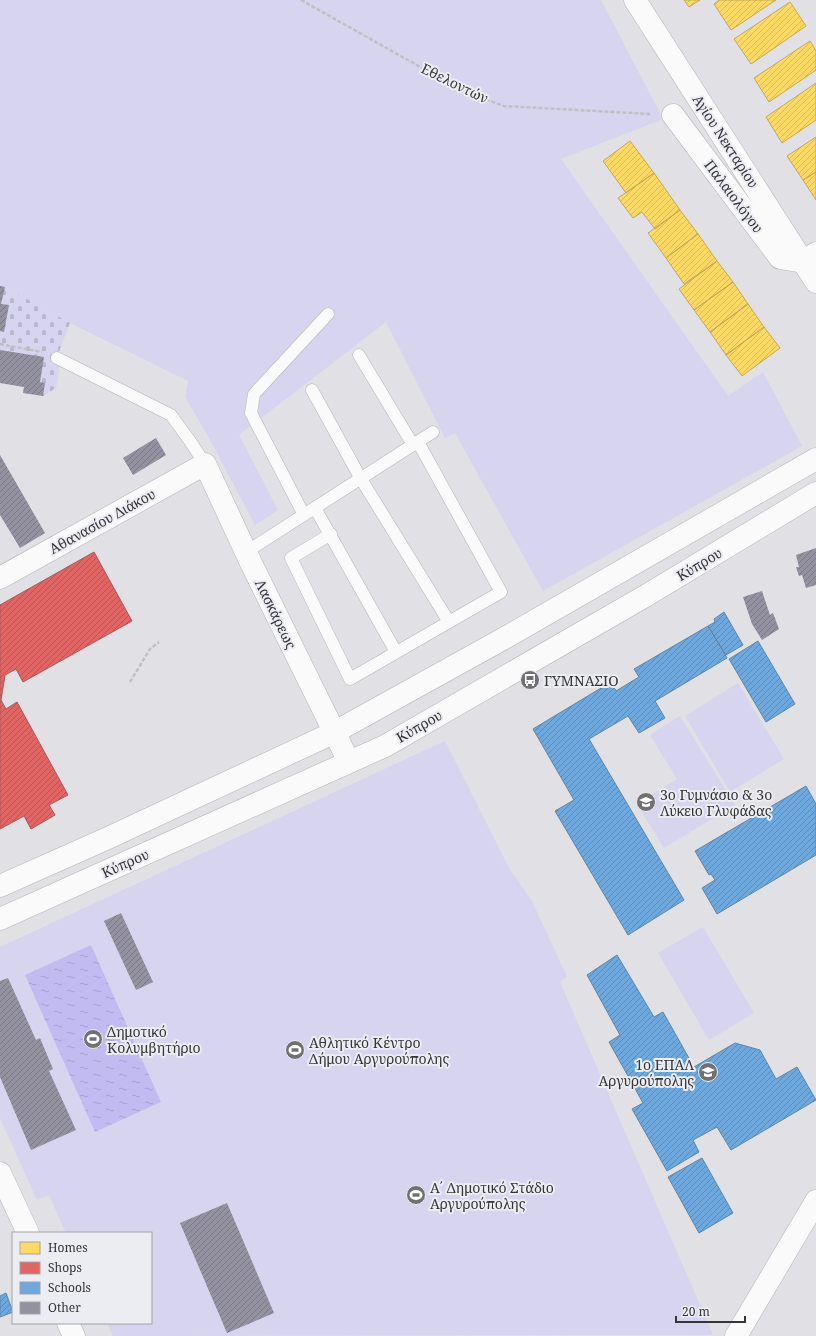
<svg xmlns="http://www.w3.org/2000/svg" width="816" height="1336" font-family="'Noto Serif',serif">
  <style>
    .grass { fill: #d6d4ef }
    .cemetery { fill: url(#cemetery-stones) }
    .water { fill: url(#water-ripples) }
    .homes { fill: url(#homes-hatch); stroke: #c2a858 }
    .shops { fill: url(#shops-hatch); stroke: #ad5758 }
    .schools { fill: url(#schools-hatch); stroke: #5e86aa }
    .building { fill: url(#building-hatch) }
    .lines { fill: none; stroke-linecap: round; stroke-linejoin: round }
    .lane-casing { stroke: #b3b3b6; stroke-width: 13 }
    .street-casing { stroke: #b3b3b6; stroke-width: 23 }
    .secondary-casing { stroke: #b3b3b6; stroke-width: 23 }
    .path { stroke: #c0c0c1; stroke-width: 2.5; stroke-dasharray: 4 2; stroke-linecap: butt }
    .lane { stroke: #fafafb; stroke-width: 12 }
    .street { stroke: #fafafb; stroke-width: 22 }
    .secondary { stroke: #fafafb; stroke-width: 22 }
    .labels { text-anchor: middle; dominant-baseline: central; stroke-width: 4; stroke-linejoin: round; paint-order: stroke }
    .street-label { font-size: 14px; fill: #353537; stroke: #ececf3 }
    .poi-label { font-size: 14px; fill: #353537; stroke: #ececf3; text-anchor: start }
  </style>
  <defs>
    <pattern id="cemetery-stones" width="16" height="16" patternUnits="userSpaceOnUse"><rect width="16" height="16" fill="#d6d4ef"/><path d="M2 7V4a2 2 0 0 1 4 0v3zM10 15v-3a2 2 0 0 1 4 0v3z" fill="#b8b7ce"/></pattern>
    <pattern id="water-ripples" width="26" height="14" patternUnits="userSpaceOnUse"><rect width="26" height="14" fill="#c1bbf1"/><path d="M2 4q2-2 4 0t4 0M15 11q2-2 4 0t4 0" fill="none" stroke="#a6a1cf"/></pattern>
    <pattern id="homes-hatch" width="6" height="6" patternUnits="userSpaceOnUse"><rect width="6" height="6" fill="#ffd966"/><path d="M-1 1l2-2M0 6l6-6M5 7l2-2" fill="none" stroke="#dbbb59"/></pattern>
    <pattern id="shops-hatch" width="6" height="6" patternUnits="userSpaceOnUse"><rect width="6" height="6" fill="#e06666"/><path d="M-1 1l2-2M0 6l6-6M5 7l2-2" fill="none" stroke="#b65555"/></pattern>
    <pattern id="schools-hatch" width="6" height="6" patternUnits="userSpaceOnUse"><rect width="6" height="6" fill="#6fa8dc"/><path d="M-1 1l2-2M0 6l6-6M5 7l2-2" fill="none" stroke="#5c8ab3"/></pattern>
    <pattern id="building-hatch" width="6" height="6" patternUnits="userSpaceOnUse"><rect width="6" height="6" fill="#9491a0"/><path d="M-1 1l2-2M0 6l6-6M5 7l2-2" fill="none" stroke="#7a7783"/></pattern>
  </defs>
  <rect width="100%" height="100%" fill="#e0e0e5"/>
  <path class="grass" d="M0,0H601L663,119L561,159L728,396L763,372L802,446L543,591L455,433L445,438L386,322L239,435L278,510L255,525L208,436L185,397L188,381L70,323L0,284Z
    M738,683L784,759L730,792L685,716Z
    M680,716L735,805L664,848L637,804L677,779L650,735Z
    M445,741L510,870L532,901L567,977L560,982L713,1335L113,1336L107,1323H151V1233H66L49,1195L37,1200L0,1118V947Z
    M703,927L754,1013L709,1040L658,953Z"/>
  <path class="cemetery" d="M0,284L70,323L57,357L59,372L56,388L43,396L23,393L24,387L0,383Z"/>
  <path class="water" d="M91,945L161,1102L95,1132L25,975Z"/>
  <path class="homes" d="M684,0H700L689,7Z
    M719,0H776L731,30L714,4Z
    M790,2L806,26L751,64L734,39Z
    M810,41L816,51V70L769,102L754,78Z
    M816,83V120L782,143L766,117Z
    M816,137V172L803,180L787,156Z
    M630,141L654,173L626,193L603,161Z
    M816,172V200L803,180Z
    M654,173L680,210L655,229L642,212L633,218L618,198Z
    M680,210L698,234L666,258L648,233Z
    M698,234L717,261L684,284L666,258Z
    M717,261L733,282L694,310L679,289Z
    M733,282L748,304L710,332L694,310Z
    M748,304L764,327L726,355L710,332Z
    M764,327L780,348L742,376L726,355Z"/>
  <path class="shops" d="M94,552L132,621L23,682L16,669L5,675L1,700L6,709L17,702L68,795L49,805L55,815L31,829L24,816L0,829V605Z"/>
  <path class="schools" d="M724,612L743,645L726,655L708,626L715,622L714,619Z
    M708,626L727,658L655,701L665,718L639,733L628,716L589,739L684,900L628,935L555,811L574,800L533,729L611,682L616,691L639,677L634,669Z
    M758,641L795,704L766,722L729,659Z
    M806,786L816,804V855L717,914L702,888L715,880L711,874L709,875L695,851Z
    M617,955L654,1017L663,1012L694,1067L735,1043L760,1050L776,1079L797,1067L816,1100L731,1150L717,1127L693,1140L699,1152L667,1171L632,1109L643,1103L609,1042L620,1035L587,975Z
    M702,1158L733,1213L699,1233L668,1177Z
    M6,1293L13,1312L0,1317V1296Z"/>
  <path class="building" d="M0,286L5,287L1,304L9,305L4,332L0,331Z
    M0,350L44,357L40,382L45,383L43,396L23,393L24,387L0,383Z
    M156,438L166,455L133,475L123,458Z
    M0,455L45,533L20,548L0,515Z
    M816,548V585L806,588L802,575L799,576L796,567H799L796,555Z
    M762,591L770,615L773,613L779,629L762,640L752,624L743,597Z
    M121,913L153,982L136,990L104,921Z
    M8,978L36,1040L40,1038L53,1069L49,1071L76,1130L31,1150L0,1077V981Z
    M227,1203L274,1313L227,1333L180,1223Z"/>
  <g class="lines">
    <defs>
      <path id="lane" d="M359,355L413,445
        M57,358L171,415L190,441L205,464
        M312,390L361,479L449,622
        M315,508L396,652
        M304,515L251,413L254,394L328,314
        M331,534L291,558L350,679L501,592L418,442
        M246,552L433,432"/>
      <path id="street" d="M673,115L780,258L804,262L816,253
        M0,578L205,464L251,563L349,762
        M0,1173L28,1233
        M68,1323L74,1336
        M736,1336L816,1201"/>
      <path id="secondary" d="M635,0L816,282
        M0,886L108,838L333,733L510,635L816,459
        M0,919L385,746L647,595L816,493"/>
    </defs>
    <use href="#lane" class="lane-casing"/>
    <use href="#street" class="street-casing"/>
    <use href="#secondary" class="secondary-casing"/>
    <path class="path" d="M301,0L463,91L504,106L650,114
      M0,344L42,352
      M130,682L150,649L159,642"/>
    <use href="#lane" class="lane"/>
    <use href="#street" class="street"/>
    <use href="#secondary" class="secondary"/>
  </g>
  <defs>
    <symbol id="bus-disc" viewBox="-11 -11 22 22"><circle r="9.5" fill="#717174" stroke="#ececf3"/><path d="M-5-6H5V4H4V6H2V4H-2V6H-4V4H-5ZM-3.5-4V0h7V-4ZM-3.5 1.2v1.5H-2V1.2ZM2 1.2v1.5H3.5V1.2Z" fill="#fff"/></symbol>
    <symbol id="school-disc" viewBox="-11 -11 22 22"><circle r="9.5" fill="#717174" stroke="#ececf3"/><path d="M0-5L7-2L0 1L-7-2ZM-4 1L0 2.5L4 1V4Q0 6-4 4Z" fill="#fff"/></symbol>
    <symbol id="stadium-disc" viewBox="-11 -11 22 22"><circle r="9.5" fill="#717174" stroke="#ececf3"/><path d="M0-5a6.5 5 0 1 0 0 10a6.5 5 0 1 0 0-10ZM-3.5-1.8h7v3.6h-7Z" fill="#fff"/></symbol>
  </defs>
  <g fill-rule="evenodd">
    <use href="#bus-disc" x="519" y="669" width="22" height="22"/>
    <use href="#school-disc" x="635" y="791" width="22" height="22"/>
    <use href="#stadium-disc" x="82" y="1028" width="22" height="22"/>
    <use href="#stadium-disc" x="284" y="1039" width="22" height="22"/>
    <use href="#school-disc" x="697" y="1061" width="22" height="22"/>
    <use href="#stadium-disc" x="405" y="1184" width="22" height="22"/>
  </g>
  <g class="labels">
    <g class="street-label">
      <text transform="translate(455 83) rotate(26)">Εθελοντών</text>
      <text transform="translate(726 141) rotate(57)">Αγίου Νεκταρίου</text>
      <text transform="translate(734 196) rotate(53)">Παλαιολόγου</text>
      <text transform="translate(102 521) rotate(-29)">Αθανασίου Διάκου</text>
      <text transform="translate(699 564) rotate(-31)">Κύπρου</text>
      <text transform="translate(276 614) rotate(64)">Λασκάρεως</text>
      <text transform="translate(419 726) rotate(-30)">Κύπρου</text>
      <text transform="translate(125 863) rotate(-24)">Κύπρου</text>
    </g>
    <g class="poi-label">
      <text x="544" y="680">ΓΥΜΝΑΣΙΟ</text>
      <text x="660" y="794">3ο Γυμνάσιο &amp; 3ο<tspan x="660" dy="16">Λύκειο Γλυφάδας</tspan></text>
      <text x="107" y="1031">Δημοτικό<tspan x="107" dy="16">Κολυμβητήριο</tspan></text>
      <text x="309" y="1042">Αθλητικό Κέντρο<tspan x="309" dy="16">Δήμου Αργυρούπολης</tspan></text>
      <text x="694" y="1064" text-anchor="end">1o ΕΠΑΛ<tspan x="694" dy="16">Αργυρούπολης</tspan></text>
      <text x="430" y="1187">Α΄ Δημοτικό Στάδιο<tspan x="430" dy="16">Αργυρούπολης</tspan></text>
    </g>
  </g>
  <rect x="12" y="1232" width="140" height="92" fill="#ececf3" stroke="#a3a3a8"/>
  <rect x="20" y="1242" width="20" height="12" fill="#ffd966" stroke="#a3a3a8"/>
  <text x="48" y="1252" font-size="12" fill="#353537">Homes</text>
  <rect x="20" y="1262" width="20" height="12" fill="#e06666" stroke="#a3a3a8"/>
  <text x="48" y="1272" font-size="12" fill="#353537">Shops</text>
  <rect x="20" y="1282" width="20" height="12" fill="#6fa8dc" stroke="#a3a3a8"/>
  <text x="48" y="1292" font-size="12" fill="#353537">Schools</text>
  <rect x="20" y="1302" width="20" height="12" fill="#9491a0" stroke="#a3a3a8"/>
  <text x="48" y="1312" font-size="12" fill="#353537">Other</text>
  <path d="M676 1316v6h69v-6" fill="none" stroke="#353537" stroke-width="2"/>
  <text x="682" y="1316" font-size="12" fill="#353537" stroke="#ececf3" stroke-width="3" paint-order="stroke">20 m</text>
</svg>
